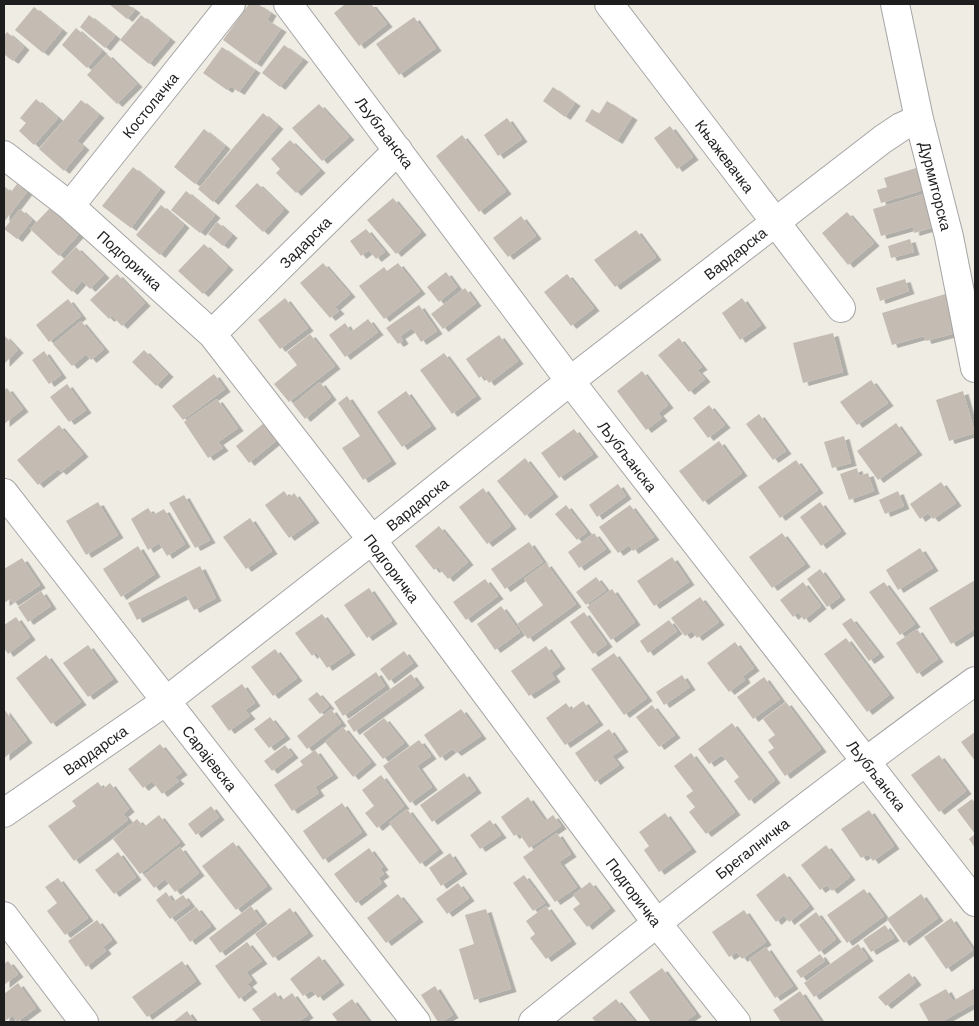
<svg xmlns="http://www.w3.org/2000/svg" width="979" height="1026" font-family="Barlow,sans-serif">
  <style>
    .building { fill: #c4bbb3; filter: url(#shadow) }
    .lines { fill: none; stroke-linecap: round; stroke-linejoin: round }
    .minor-casing { stroke: #a5a5a5; stroke-width: 30 }
    .minor { stroke: #fff; stroke-width: 28 }
    .labels { text-anchor: middle; dominant-baseline: central; stroke-width: 4; stroke-linejoin: round; paint-order: stroke }
    .street-label { font-size: 15px; fill: #1e1e1e; stroke: #fff }
  </style>
  <defs>
    <filter id="shadow"><feDropShadow dx="5.5" dy="3" stdDeviation="0" flood-color="#0004"/></filter>
  </defs>
  <rect width="100%" height="100%" fill="#efece4"/>
  <path class="building" d="M109,4H127L135,10L127,19Z
    M249,4H258L271,13L267,20L281,29L256,64L223,40Z
    M342,4H371L387,24L359,46L334,13L344,5Z
    M34,7L62,30L43,53L15,30Z
    M89,15L115,36L105,48L80,27Z
    M141,15L170,39L149,64L120,40Z
    M414,17L436,48L399,75L376,44Z
    M76,28L102,51L87,68L62,45Z
    M7,32L24,47L13,61L5,55L4,57V36Z
    M284,45L303,59L280,87L262,73Z
    M222,47L255,70L239,92L230,86L227,90L203,73Z
    M107,54L137,84L117,104L87,75Z
    M553,87L575,103L565,117L543,101Z
    M36,99L58,118L34,145L19,131L26,123L20,118Z
    M81,100L99,115L77,141L84,147L64,171L39,149Z
    M607,101L632,117L617,141L585,121L592,109L599,114Z
    M319,104L349,137L322,161L292,128Z
    M263,113L278,126L213,202L198,189Z
    M507,118L522,139L498,156L484,135Z
    M670,126L693,157L677,169L654,138Z
    M204,129L225,146L195,184L174,167Z
    M462,135L506,191L479,212L436,156Z
    M290,140L320,170L296,193L276,173L280,169L271,159Z
    M133,167L160,189L131,228L102,206Z
    M916,168L923,190L881,203L877,190L887,187L884,178Z
    M257,183L284,209L263,232L235,206Z
    M17,184L27,192L4,222V186L11,192Z
    M186,191L215,215L200,233L171,210Z
    M925,194L934,227L914,233L913,227L881,236L873,209Z
    M393,198L421,232L396,254L367,220Z
    M161,205L184,225L160,255L136,235Z
    M50,208L79,234L59,256L30,229Z
    M20,209L32,220L17,239L4,229Z
    M847,212L874,243L848,265L822,233Z
    M521,216L536,236L508,257L493,238Z
    M217,222L232,235L223,246L208,234Z
    M366,229L385,252L376,259L369,250L361,256L350,241Z
    M636,230L656,257L615,287L594,260Z
    M910,239L914,252L891,258L888,246Z
    M204,244L228,267L203,294L178,271Z
    M76,247L104,275L90,289L82,281L72,292L51,272Z
    M323,263L350,294L335,307L339,311L330,318L300,283Z
    M398,263L420,291L384,319L359,286L384,267L387,271Z
    M446,272L457,287L439,302L427,287Z
    M117,274L145,303L122,326L112,316L109,319L90,300Z
    M567,274L594,308L571,326L544,292Z
    M905,279L909,291L880,301L876,288Z
    M465,288L476,303L443,329L431,314Z
    M952,292L963,331L926,341L924,336L892,345L882,313Z
    M285,298L308,328L280,349L258,320Z
    M742,298L761,325L740,340L722,313Z
    M68,299L81,316L49,342L36,325Z
    M419,305L437,331L421,342L412,328L400,336L403,341L398,344L386,328Z
    M368,319L378,332L345,357L329,335L345,323L351,332Z
    M81,321L104,349L91,360L86,354L72,366L53,344Z
    M833,333L843,372L803,383L793,343Z
    M310,334L335,366L289,402L274,384L297,365L287,352Z
    M4,335L18,350L4,364Z
    M499,335L518,361L489,383L483,375L479,378L466,359Z
    M679,338L702,367L697,370L705,379L689,392L658,355Z
    M144,350L168,374L156,386L132,362Z
    M44,351L61,375L49,384L32,360Z
    M444,353L476,396L452,414L420,370Z
    M642,371L668,405L658,413L662,418L646,430L617,391Z
    M214,374L225,389L183,420L172,406Z
    M871,380L888,403L857,425L840,402Z
    M320,382L331,397L305,419L293,404Z
    M67,384L86,410L69,422L50,397Z
    M7,388L23,409L4,424V390Z
    M406,391L431,426L402,447L377,412Z
    M963,391L975,433L949,441L936,400Z
    M347,396L391,461L363,480L342,448L360,436L338,403Z
    M217,399L238,428L218,442L223,448L208,458L184,422Z
    M709,405L725,425L708,438L693,418Z
    M759,414L786,451L773,460L746,424Z
    M264,423L277,440L249,463L236,446Z
    M896,423L917,452L878,480L857,451Z
    M59,425L83,454L61,472L58,469L38,485L17,460Z
    M574,429L593,454L559,478L541,453Z
    M844,436L851,463L832,468L824,442Z
    M719,441L742,473L703,502L679,471Z
    M525,458L553,494L525,516L497,481Z
    M796,460L818,490L780,518L758,487Z
    M857,468L859,476L868,473L874,491L849,500L840,474Z
    M941,482L956,503L933,519L928,513L920,519L910,504Z
    M618,484L626,496L597,517L589,505Z
    M483,488L511,526L487,544L459,507Z
    M284,491L289,498L294,493L314,520L289,538L265,505Z
    M898,491L904,506L885,514L879,500Z
    M184,495L210,540L195,548L169,503Z
    M98,502L118,535L86,555L66,521Z
    M820,502L841,531L821,546L800,517Z
    M566,505L587,532L577,540L555,514Z
    M630,505L654,537L633,551L629,545L618,553L599,527Z
    M148,508L153,515L164,509L185,544L167,556L159,543L148,550L131,519Z
    M250,518L272,551L246,569L223,537Z
    M439,526L468,562L448,579L438,567L434,570L415,546Z
    M594,533L606,549L579,568L568,552Z
    M782,533L805,564L772,588L749,557Z
    M529,542L543,562L505,589L491,569Z
    M138,546L155,574L121,597L103,569Z
    M920,548L933,568L898,590L886,570Z
    M672,557L689,582L654,606L637,581Z
    M22,558L40,585L13,603L10,599L4,603V569Z
    M546,563L576,604L528,639L517,624L543,605L524,579Z
    M200,566L216,598L194,610L186,595L137,620L128,603Z
    M820,569L840,597L827,607L807,579Z
    M596,577L606,590L586,605L576,592Z
    M485,579L498,596L466,620L453,602Z
    M975,580V629L951,644L929,608Z
    M803,582L821,606L804,620L798,612L793,617L780,600Z
    M884,582L915,624L900,635L869,592Z
    M369,588L392,621L367,638L344,605Z
    M612,589L635,622L611,640L587,607Z
    M41,591L51,606L28,622L18,607Z
    M700,597L719,622L697,638L692,631L685,636L671,618Z
    M501,606L520,632L495,650L477,624Z
    M584,612L607,644L593,654L570,622Z
    M322,614L350,652L327,668L316,652L312,656L295,633Z
    M16,617L30,637L8,654L4,648V625Z
    M851,618L879,654L869,661L842,624Z
    M669,620L677,631L648,653L640,641Z
    M917,629L938,659L917,674L896,643Z
    M846,638L889,695L867,712L824,654Z
    M735,642L754,668L743,676L745,680L729,692L707,663Z
    M88,645L113,679L88,697L63,663Z
    M546,646L560,666L551,673L555,679L529,696L511,671Z
    M275,649L297,678L273,696L251,667Z
    M404,651L413,663L389,681L380,669Z
    M614,653L647,698L624,715L591,669Z
    M46,655L81,702L51,724L16,678Z
    M376,672L385,686L343,716L334,702Z
    M411,674L419,685L354,732L347,721Z
    M682,675L690,687L664,705L656,692Z
    M764,677L780,699L753,719L737,697Z
    M242,684L255,703L245,710L250,716L229,731L211,706Z
    M317,692L329,706L320,714L308,699Z
    M583,701L598,722L565,745L546,718L566,703L571,710Z
    M786,702L821,749L785,776L768,752L774,748L768,740L775,735L763,719Z
    M652,705L675,735L659,747L636,717Z
    M4,709L27,740L4,758Z
    M331,709L341,723L307,749L297,736Z
    M461,709L481,736L456,753L452,749L440,758L424,735Z
    M270,717L285,736L269,748L254,729Z
    M384,718L404,743L383,759L363,734Z
    M732,723L775,780L749,801L734,781L739,777L722,755L709,764L698,749Z
    M343,727L371,762L353,777L325,742Z
    M609,729L623,749L612,756L619,765L595,782L575,753Z
    M975,732V761L961,742Z
    M419,740L431,756L417,766L432,787L410,803L383,766Z
    M160,744L182,772L175,777L179,781L162,794L152,781L143,788L128,769Z
    M285,745L293,755L272,771L264,761Z
    M315,750L333,775L315,787L319,793L292,811L274,785L303,765L300,761Z
    M691,753L735,812L706,834L689,812L695,807L686,796L693,791L674,766Z
    M939,755L966,791L939,812L911,775Z
    M464,773L476,790L432,822L420,805Z
    M381,775L404,806L377,828L365,813L374,806L362,790Z
    M98,782L103,789L110,783L129,809L123,814L128,820L74,861L48,826L76,806L72,801Z
    M528,797L545,821L553,815L561,826L529,848L519,833L514,836L501,817Z
    M972,799L975,803V848L969,839L975,834L957,810Z
    M342,803L362,832L323,860L303,831Z
    M211,806L219,817L196,835L188,824Z
    M407,809L438,850L420,864L389,823Z
    M869,810L894,846L873,861L868,854L861,858L841,829Z
    M665,813L691,849L659,872L644,850L649,846L639,832Z
    M159,815L180,842L140,874L113,839L137,819L144,827Z
    M490,820L501,835L480,849L470,835Z
    M557,833L571,854L559,862L577,887L555,902L523,857Z
    M233,842L267,886L236,910L202,866Z
    M826,845L850,877L832,891L827,885L820,890L801,865Z
    M180,847L199,873L175,892L165,879L154,888L144,875Z
    M369,848L383,867L380,869L384,874L378,878L382,883L356,903L334,874Z
    M118,852L136,877L114,894L95,870Z
    M450,853L462,871L441,886L429,868Z
    M784,873L809,906L789,922L784,915L776,922L756,895Z
    M524,875L545,903L533,911L513,883Z
    M58,878L88,918L65,935L47,911L57,903L45,887Z
    M590,882L610,908L587,927L573,909L580,904L573,895Z
    M458,883L469,898L447,914L436,899Z
    M864,889L884,916L847,943L827,915Z
    M166,892L173,902L183,895L190,904L170,919L156,900Z
    M398,894L418,919L386,943L367,918Z
    M921,894L938,918L904,943L887,919Z
    M251,906L262,921L220,953L209,938Z
    M546,906L571,941L546,959L530,938L535,934L526,921Z
    M196,907L211,926L190,942L176,922Z
    M290,908L308,933L273,958L255,934Z
    M486,909L511,989L474,1000L459,949L474,944L465,915Z
    M744,910L766,942L742,959L737,952L729,957L712,932Z
    M816,912L836,939L819,952L799,925Z
    M951,918L973,950L946,969L924,937Z
    M97,920L112,940L103,947L106,951L86,967L68,941Z
    M885,925L894,938L871,952L863,940Z
    M247,942L262,961L246,972L252,980L247,984L252,989L239,999L215,966Z
    M858,944L868,958L814,997L804,983Z
    M766,947L793,986L775,998L749,959Z
    M820,954L825,961L801,978L796,971Z
    M319,956L339,982L318,998L312,990L303,996L290,979Z
    M8,961L18,974L4,985V964Z
    M182,961L196,981L147,1017L132,997Z
    M662,968L696,1014L684,1022H674L672,1020L670,1022H651L629,992Z
    M909,973L916,982L886,1006L878,997Z
    M18,983L36,1008L17,1022L13,1015L4,1022V994Z
    M435,986L453,1015L441,1022H438L421,995Z
    M975,988V1003L941,1022H929L919,1004L946,989L953,1001Z
    M800,991L821,1022H781L773,1010Z
    M275,992L281,1001L292,993L308,1015L298,1022H262L252,1009Z
    M352,999L369,1022H338L332,1014Z
    M616,999L635,1022H596L592,1018Z
    M187,1011L195,1022H173Z"/>
  <g class="lines">
    <defs>
      <path id="minor" d="M288,4L570,381L975,902
        M609,4L841,308
        M895,4L919,119L949,237L975,368
        M4,155L70,206L212,334L372,540L656,922L736,1022
        M70,206L231,4
        M212,334L398,150
        M4,493L416,1022
        M4,813L166,701L372,540L570,381L883,139L901,127L919,119
        M4,916L84,1022
        M533,1022C678,905 824,790 975,681"/>
    </defs>
    <use href="#minor" class="minor-casing"/>
    <use href="#minor" class="minor"/>
  </g>
  <g class="labels">
    <g class="street-label">
      <text transform="translate(150 105) rotate(-51)">Костолачка</text>
      <text transform="translate(385 132) rotate(53)">Љубљанска</text>
      <text transform="translate(725 156) rotate(53)">Књажевачка</text>
      <text transform="translate(936 186) rotate(76)">Дурмиторска</text>
      <text transform="translate(305 242) rotate(-45)">Задарска</text>
      <text transform="translate(735 253) rotate(-38)">Вардарска</text>
      <text transform="translate(130 260) rotate(42)">Подгоричка</text>
      <text transform="translate(628 456) rotate(52)">Љубљанска</text>
      <text transform="translate(417 504) rotate(-39)">Вардарска</text>
      <text transform="translate(392 568) rotate(53)">Подгоричка</text>
      <text transform="translate(95 750) rotate(-35)">Вардарска</text>
      <text transform="translate(210 758) rotate(52)">Сарајевска</text>
      <text transform="translate(877 775) rotate(52)">Љубљанска</text>
      <text transform="translate(752 848) rotate(-38)">Брегалничка</text>
      <text transform="translate(634 892) rotate(53)">Подгоричка</text>
    </g>
  </g>
  <rect width="979" height="1026" fill="none" stroke="#1e1e1e" stroke-width="10"/>
</svg>
